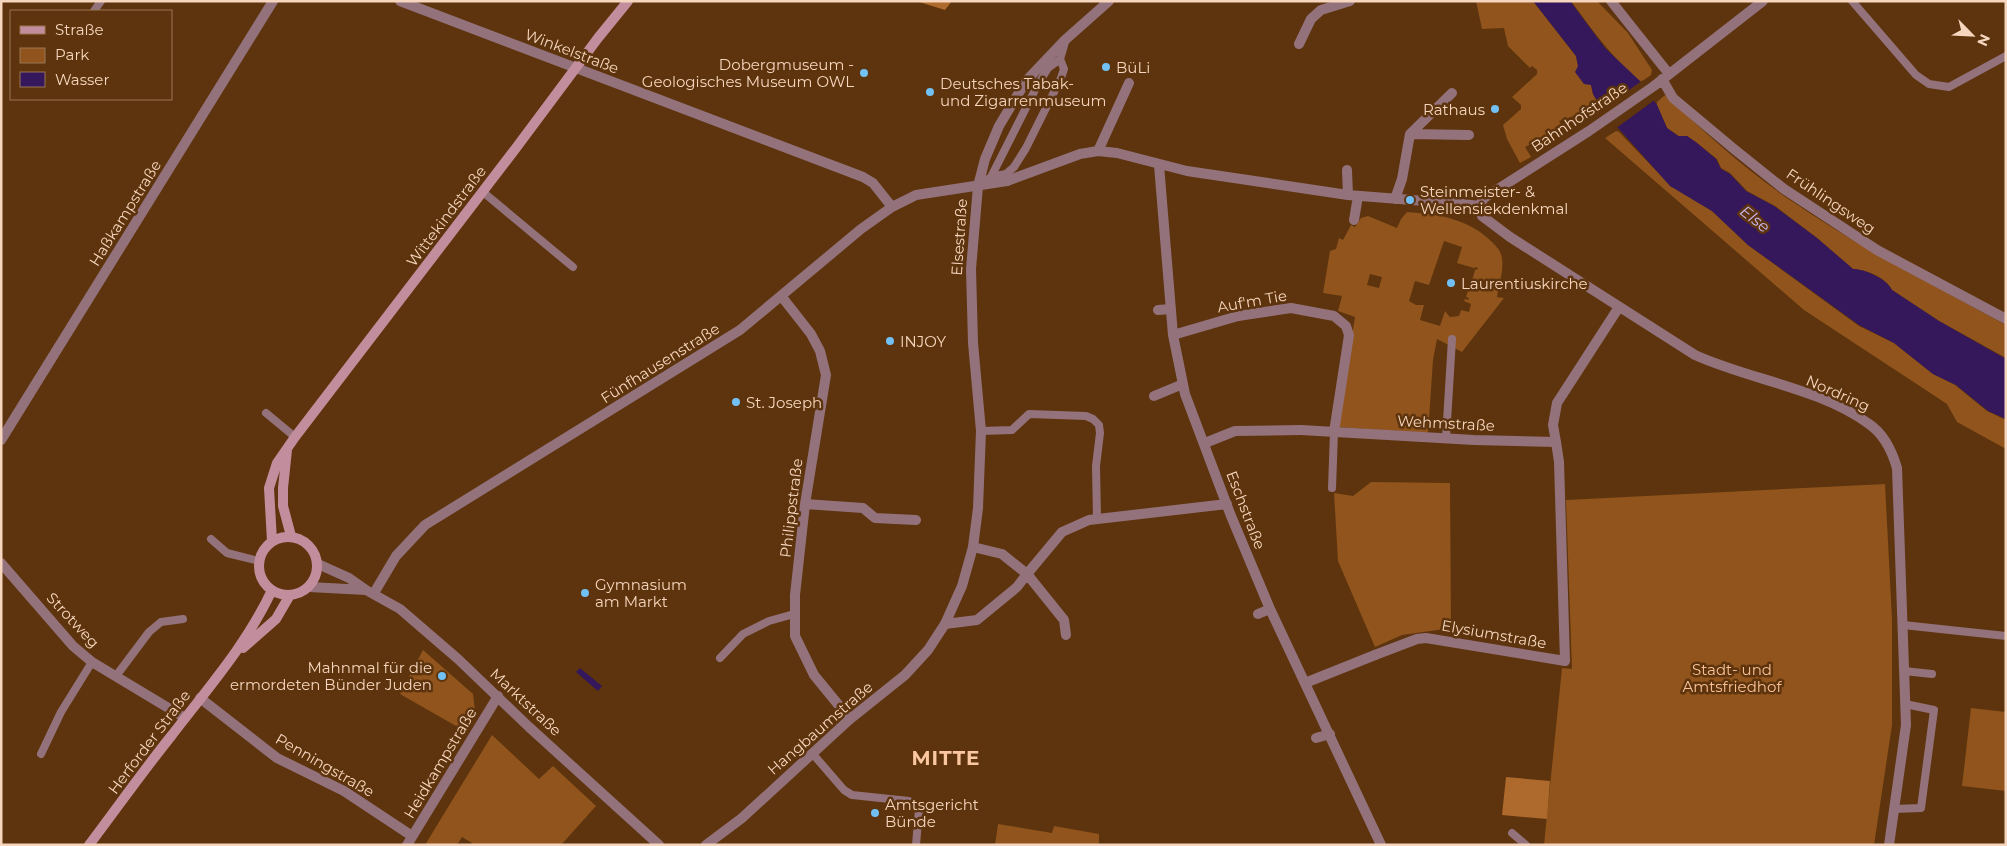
<svg xmlns="http://www.w3.org/2000/svg" width="2007" height="846" font-family="Montserrat,sans-serif">
  <style>
    .green { fill: #90541c; fill-rule: evenodd }
    .forest { fill: #ae6a2d }
    .water { fill: #35175c }
    .pier { fill: #5d340d }
    .lines { fill: none; stroke-linecap: round; stroke-linejoin: round }
    .service { stroke: #93727c; stroke-width: 8 }
    .pedestrian { stroke: #93727c; stroke-width: 10 }
    .minor { stroke: #93727c; stroke-width: 10 }
    .tertiary { stroke: #93727c; stroke-width: 10 }
    .secondary { stroke: #c28e9d; stroke-width: 10 }
    .poi-dot { fill: #72c1f5; stroke: #5d340d; stroke-width: 2 }
    .labels { text-anchor: middle; dominant-baseline: central; stroke-width: 5; stroke-linejoin: round; paint-order: stroke }
    .street-label { font-size: 15px; fill: #f6d6be; stroke: #5d340d }
    .poi-label { font-size: 15px; fill: #f6d6be; stroke: #5d340d; text-anchor: start }
    .park-label { font-size: 15px; fill: #fac195; stroke: #5d340d }
    .water-label { font-size: 16px; font-style: italic; fill: #cab7f4; stroke: #5d340d }
    .district-label { font-size: 20px; font-weight: bold; letter-spacing: 1px; fill: #fac7a0; stroke: #5d340d }
  </style>
  <rect width="100%" height="100%" fill="#5d340d"/>
  <path class="green" d="M1476,1H1533L1576,56L1578,66L1591,85L1593,94L1602,110L1591,118L1582,113L1559,121L1563,127L1525,147L1531,157L1520,163L1507,139L1503,125L1521,109V105L1512,97L1537,74V70L1532,66L1530,68L1508,46L1504,28L1482,29Z
    M1571,1H1597L1628,33L1652,70L1651,75L1641,82C1612,58 1593,31 1571,1Z
    M1665,95C1703,131 1747,171 1790,200C1859,247 1933,285 2006,325V358L1939,321L1892,290C1887,278 1865,269 1853,269L1817,238L1775,206L1747,191L1730,173L1721,168L1717,159L1697,143L1687,136H1679L1667,128L1657,105V102Z
    M1616,131L1619,132L1671,186L1712,211L1748,245L1859,326L1894,343L1933,374L1955,385L1987,411L2006,420V449L1957,422L1947,404L1804,310L1605,138Z
    M1407,212C1439,214 1469,219 1492,242C1497,247 1501,251 1502,258C1504,270 1499,285 1497,297L1504,298L1462,352L1437,339L1433,360L1428,434L1340,427L1338,421L1355,317L1338,311L1342,296L1323,293L1330,251L1336,249L1339,238L1343,240L1351,225L1355,227L1361,218L1368,216L1397,228L1401,219ZM1444,241L1462,247L1457,263L1474,268L1477,267L1478,269L1475,270L1471,284L1473,285V287H1469L1466,297L1469,298L1468,300L1465,299L1464,301L1471,304L1469,312L1461,310L1459,316L1450,317L1445,311L1440,326L1420,320L1424,305H1416L1409,301L1415,281L1429,285ZM1370,274L1382,277L1379,288L1367,285Z
    M1371,482L1450,483L1451,628L1402,635L1375,647L1338,561L1334,493L1353,496Z
    M1885,484L1892,619V725L1874,845H1544L1562,668L1572,669L1566,500Z
    M423,650L473,694L475,711L463,730L400,694Z
    M1971,708L2006,712V791L1962,786Z
    M492,735L539,779L553,766L596,806L561,845H471L472,843L462,837L457,845H425Z
    M998,824L1052,833L1054,826L1099,834V845H995Z"/>
  <path class="forest" d="M916,1H952L945,10Z
    M1506,777L1550,781L1547,819L1502,815Z"/>
  <path class="water" d="M1533,1H1570L1605,48L1641,82L1657,105L1667,128L1678,136H1687L1697,143L1716,159L1721,169L1730,174L1746,191L1774,206L1817,238L1853,269C1865,269 1887,279 1892,290L1939,321L2006,359V419L1988,411L1956,385L1933,374L1894,343L1859,325L1748,245L1712,211L1670,186L1602,110L1593,94L1591,85L1584,84L1575,72L1578,66L1576,56Z
    M580,668L602,686L598,691L576,672Z"/>
  <path class="pier" d="M1643,80L1656,99L1615,129L1600,111Z"/>
  <g class="lines">
    <path class="service" d="M1852,1L1916,75L1929,84L1949,87L2006,56
      M94,11L101,1
      M991,177L1037,86L1048,68L1060,59
      M981,184L991,177L1006,174L1014,167L1026,148L1061,78L1064,69L1060,59L1065,42
      M483,192L573,267
      M266,413L295,437
      M981,431L1012,430L1029,414L1086,416L1093,419L1099,425L1100,433L1096,466L1097,519
      M1446,438L1452,339
      M1332,488L1334,432
      M211,539L227,553L259,561
      M1903,625L2006,636
      M720,658L743,634L769,621L794,614
      M1904,671L1932,674
      M116,676L149,632L161,622L183,619
      M812,753L844,790L852,795L909,801L915,804L919,809L916,845
      M41,754L61,712L92,662
      M1894,809L1921,808L1934,710L1905,704
      M1512,833L1526,845"/>
    <path class="pedestrian" d="M1410,134L1469,135
      M1098,151L1129,83
      M1159,165L1173,335L1185,394L1231,516L1270,609L1381,845
      M1347,170L1348,195
      M1007,181L1080,154L1098,151L1117,153L1187,171L1348,195L1463,204
      M1395,199L1402,179L1410,134L1452,93
      M1354,220L1358,196
      M1158,310L1171,309
      M1173,335L1238,316
      M1154,396L1183,384
      M1205,443L1235,431L1301,430
      M1027,574L1062,532L1089,520L1227,504
      M1258,614L1270,609
      M1305,683L1375,655
      M1316,738L1330,734"/>
    <path class="minor" d="M400,1L863,177L873,183L892,207
      M1611,1L1669,74
      M1299,44L1311,19L1321,10L1350,1
      M1662,79L1673,98L1734,149L1784,189L1877,250L2006,319
      M1463,204L1479,206
      M1479,206L1482,216L1510,237L1695,355C1750,380 1820,388 1869,424C1884,434 1892,451 1897,468L1906,725L1889,845
      M1479,206L1484,198L1589,131L1654,86L1763,1
      M782,297L811,334L820,351L826,375L805,504L795,595V636L814,675L850,719
      M1238,316L1291,308L1334,316L1346,326L1349,335L1334,432
      M1301,430L1474,440L1556,442L1559,462L1565,661L1426,638L1417,639L1375,655
      M1,440L273,1
      M1556,442L1553,425L1557,403L1619,307
      M805,504L863,508L875,518L916,520
      M973,547L1002,554L1027,574L1064,620L1066,635
      M1,563L73,646L92,662L185,718
      M374,593L396,556L425,525L740,330L861,229L892,207L916,195L1007,181
      M945,624L977,620L1017,587L1027,574
      M200,698L277,758L344,791L412,836
      M407,845L498,696"/>
    <path class="tertiary" d="M318,564L349,578L366,590L400,609L458,659L529,727L659,845
      M309,587L366,590
      M706,845L742,818L850,719L905,675L928,650L945,624L962,586L973,547L978,508L981,431L973,343L971,269L978,186L985,159L999,126L1026,81L1065,40L1109,1"/>
    <path class="secondary" d="M287,450L283,488V506L291,536
      M259 566a29 29 0 1 1 58 0a29 29 0 1 1-58 0Z
      M272,541L269,488L277,463L295,437L516,148L598,38L628,1
      M243,648L276,619L290,595
      M89,845C117,808 143,771 172,735C208,688 247,644 272,590"/>
  </g>
  <g class="poi-dot">
    <circle cx="1106" cy="67" r="5"/>
    <circle cx="864" cy="73" r="5"/>
    <circle cx="930" cy="92" r="5"/>
    <circle cx="1495" cy="109" r="5"/>
    <circle cx="1410" cy="200" r="5"/>
    <circle cx="1451" cy="283" r="5"/>
    <circle cx="890" cy="341" r="5"/>
    <circle cx="736" cy="402" r="5"/>
    <circle cx="585" cy="593" r="5"/>
    <circle cx="442" cy="676" r="5"/>
    <circle cx="875" cy="813" r="5"/>
  </g>
  <g class="labels">
    <g class="street-label">
      <text transform="translate(572 51) rotate(21)">Winkelstraße</text>
      <text transform="translate(1579 117) rotate(-34)">Bahnhofstraße</text>
      <text transform="translate(1831 201) rotate(34)">Frühlingsweg</text>
      <text transform="translate(125 213) rotate(-58)">Haßkampstraße</text>
      <text transform="translate(446 216) rotate(-53)">Wittekindstraße</text>
      <text transform="translate(959 237) rotate(-86)">Elsestraße</text>
      <text transform="translate(1252 301) rotate(-10)">Auf'm Tie</text>
      <text transform="translate(660 363) rotate(-32)">Fünfhausenstraße</text>
      <text transform="translate(1838 393) rotate(24)">Nordring</text>
      <text transform="translate(1446 423) rotate(3)">Wehmstraße</text>
      <text transform="translate(791 508) rotate(-83)">Philippstraße</text>
      <text transform="translate(1246 510) rotate(69)">Eschstraße</text>
      <text transform="translate(73 620) rotate(47)">Strotweg</text>
      <text transform="translate(1494 634) rotate(10)">Elysiumstraße</text>
      <text transform="translate(526 702) rotate(43)">Marktstraße</text>
      <text transform="translate(820 728) rotate(-41)">Hangbaumstraße</text>
      <text transform="translate(149 742) rotate(-53)">Herforder Straße</text>
      <text transform="translate(440 763) rotate(-59)">Heidkampstraße</text>
      <text transform="translate(325 765) rotate(30)">Penningstraße</text>
    </g>
    <g class="poi-label">
      <text x="854" y="64" text-anchor="end">Dobergmuseum -<tspan x="854" dy="17">Geologisches Museum OWL</tspan></text>
      <text x="1116" y="67">BüLi</text>
      <text x="940" y="83">Deutsches Tabak-<tspan x="940" dy="17">und Zigarrenmuseum</tspan></text>
      <text x="1485" y="109" text-anchor="end">Rathaus</text>
      <text x="1420" y="191">Steinmeister- &amp;<tspan x="1420" dy="17">Wellensiekdenkmal</tspan></text>
      <text x="1461" y="283">Laurentiuskirche</text>
      <text x="900" y="341">INJOY</text>
      <text x="746" y="402">St. Joseph</text>
      <text x="595" y="584">Gymnasium<tspan x="595" dy="17">am Markt</tspan></text>
      <text x="432" y="667" text-anchor="end">Mahnmal für die<tspan x="432" dy="17">ermordeten Bünder Juden</tspan></text>
      <text x="885" y="804">Amtsgericht<tspan x="885" dy="17">Bünde</tspan></text>
    </g>
    <g class="park-label">
      <text x="1732" y="669">Stadt- und<tspan x="1732" dy="17">Amtsfriedhof</tspan></text>
    </g>
    <g class="water-label">
      <text transform="translate(1755 219) rotate(38)">Else</text>
    </g>
    <g class="district-label">
      <text x="946" y="758">MITTE</text>
    </g>
  </g>
  <rect width="2007" height="846" fill="none" stroke="#f6d6be" stroke-width="5"/>
  <rect x="10" y="10" width="162" height="90" fill="#5d340d" stroke="#9a7554"/>
  <rect x="20" y="26" width="25" height="8" fill="#c28e9d" stroke="#9a7554"/>
  <text x="55" y="35" font-size="15" fill="#f6d6be">Straße</text>
  <rect x="20" y="48" width="25" height="15" fill="#90541c" stroke="#9a7554"/>
  <text x="55" y="60" font-size="15" fill="#f6d6be">Park</text>
  <rect x="20" y="72" width="25" height="15" fill="#35175c" stroke="#9a7554"/>
  <text x="55" y="85" font-size="15" fill="#f6d6be">Wasser</text>
  <g transform="translate(1972 35) rotate(114)" stroke="#5d340d" stroke-width="4" paint-order="stroke">
  <path d="M0-4L9 19L0 12L-9 19Z" fill="#f6d6be"/>
  <text y="-8" font-size="14" font-weight="bold" text-anchor="middle" fill="#f6d6be">N</text>
  </g>
</svg>
